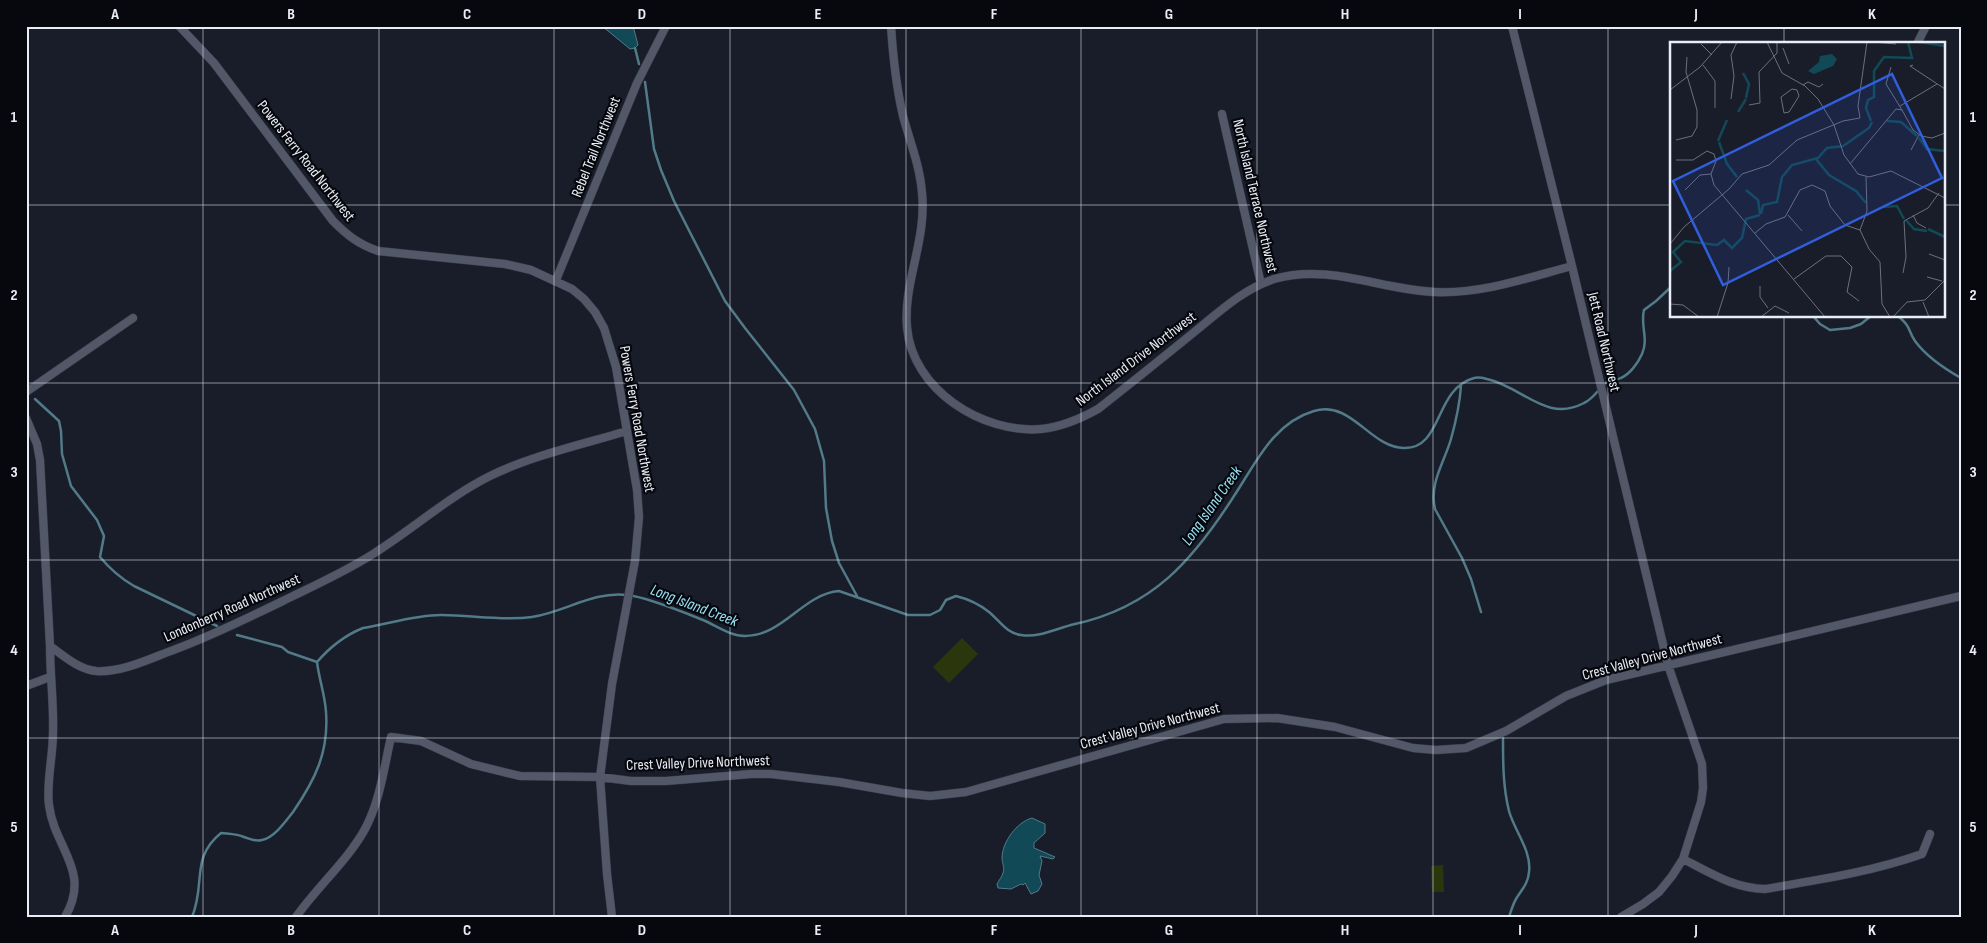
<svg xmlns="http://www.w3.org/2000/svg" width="1987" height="943" font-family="'Sofia Sans Condensed',sans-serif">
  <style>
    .green { fill: #2b360d }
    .water { fill: #124957; stroke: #527a87 }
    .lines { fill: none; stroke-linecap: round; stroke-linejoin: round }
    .stream { stroke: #527a87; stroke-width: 2.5 }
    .minor-casing { stroke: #373a45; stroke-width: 9 }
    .minor { stroke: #525868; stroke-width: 8 }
    .grid { fill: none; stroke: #e9edf6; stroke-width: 1; stroke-opacity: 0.55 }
    .labels { text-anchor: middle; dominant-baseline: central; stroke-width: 4.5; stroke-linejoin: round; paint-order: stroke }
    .street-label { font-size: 15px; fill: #e9edf6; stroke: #06080d }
    .water-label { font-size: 16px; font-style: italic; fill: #9ae3f8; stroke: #06080d }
    .inset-river { fill: none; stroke: #124957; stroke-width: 2.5 }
    .inset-road { fill: none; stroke: #6c707c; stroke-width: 1 }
    .view { fill: #315edb; fill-opacity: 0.15; stroke: #315edb; stroke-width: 2.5 }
    .inset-edge { fill: none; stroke: #e9edf6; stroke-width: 2.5 }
    .neatline { fill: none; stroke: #e9edf6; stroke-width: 2 }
    .grid-label { font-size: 16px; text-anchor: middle; font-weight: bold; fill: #e9edf6 }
  </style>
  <rect width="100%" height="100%" fill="#191d2a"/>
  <path class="green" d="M962,638L978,654L949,683L933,667Z
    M1443,865L1444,892H1432L1431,866Z"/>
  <path class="water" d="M602,26H633L638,45L635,48L630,49Z
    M1032,818L1045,824V833L1034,843V848L1055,857L1053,859L1040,856L1042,861L1039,875L1042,884L1038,891L1031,894L1025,883L1023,885L1021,884L1011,889L998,888L997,884C999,880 1002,877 1003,873C1005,868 1002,863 1002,858C1002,842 1017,822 1032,818Z"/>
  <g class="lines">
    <path class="stream" d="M635,48L639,64
      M645,82L654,149L661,170L674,201L725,301L745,328L794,390L815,429L824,461L826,508L832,541L839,563L857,596
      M1813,316L1820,324L1830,330L1850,328L1861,324L1871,316
      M1898,316C1912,328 1907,329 1915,341C1926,356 1945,369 1961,378
      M1461,385C1460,403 1456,421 1451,439C1444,463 1429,483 1435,509L1462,558L1471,579L1481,612
      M35,399L59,421L61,431L62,454L71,486L97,520L104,536L100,557C110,569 120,578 134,586L217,626
      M237,635L282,647L288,652L317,662
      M1503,738C1503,763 1503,787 1509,811C1514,830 1532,851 1529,872C1528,884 1522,889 1516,899C1513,904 1511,911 1509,917
      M192,917C206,884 190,858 221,833C229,834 237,834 244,837C251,839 255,842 262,840C274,838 286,821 293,812C315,780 329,752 326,712C325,695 319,679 317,662C330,647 343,636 363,628C388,624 415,615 441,615C472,615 501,621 532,617C565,612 593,591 627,595C647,597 683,612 703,620C717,626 730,636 745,636C783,636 803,594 839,591L908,615H930L940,610L946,600L956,596C968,599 979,604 989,612C1000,621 1006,633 1021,635C1040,638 1057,628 1075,624C1153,607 1193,560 1234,496C1256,463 1273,423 1314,411C1352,400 1369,447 1404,448C1443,449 1434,389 1474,378C1478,377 1483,378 1487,379C1523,387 1546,423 1584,403C1595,398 1599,387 1608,381C1611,379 1617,380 1621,378C1630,374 1638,363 1642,354C1649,339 1640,325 1644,310L1656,301L1671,287"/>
    <defs>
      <path id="minor" d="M179,26L214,63L333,221C347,235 358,244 378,251L505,264L531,270L572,289L584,299L595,312L604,328L616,367L637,490L639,517L635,561L612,684L600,777L607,874L612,917
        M891,26C893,57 896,86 903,116C910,142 920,166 922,193C927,240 903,283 907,327C912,390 983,434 1041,429C1062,427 1080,419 1098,409C1130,384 1161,359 1193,333C1218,313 1243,289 1274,279C1329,263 1381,290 1435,292C1482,294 1527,278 1572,266
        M1512,26L1572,266L1668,665L1702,764L1703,788L1701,802L1683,859L1672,876L1659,892L1643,904L1621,917
        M1917,44L1926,26
        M1222,114L1261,284
        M556,280L637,83L666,26
        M26,392L133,318
        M26,418L37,444L40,460L50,646C64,656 78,669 96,671C122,673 151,658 176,649C216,634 254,615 293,596C320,583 348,570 373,554C413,529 448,497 490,476C530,456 584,444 627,431
        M50,646C50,675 54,704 53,733C53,756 46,784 49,805C54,848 92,871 65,917
        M26,686L50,677
        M1683,859C1711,873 1733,888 1765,889C1818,880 1871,872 1922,854L1930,834
        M296,917C317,887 348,860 365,829C380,801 384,768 391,737L421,741L471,764L520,776L600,777L631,781H666L751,774H771L839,782L902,793L930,796L966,792L1224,719L1277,718L1335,727L1413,748L1436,750L1466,748L1506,731L1566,696L1606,680L1961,596"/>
    </defs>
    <use href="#minor" class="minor-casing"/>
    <use href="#minor" class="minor"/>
  </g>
  <path class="grid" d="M203,26V917M379,26V917M554,26V917M730,26V917M906,26V917M1081,26V917M1257,26V917M1433,26V917M1608,26V917M1784,26V44M26,205H1671M1943,205H1961M1784,316V917M26,383H1961M26,560H1961M26,738H1961"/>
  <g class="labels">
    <g class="street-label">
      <text transform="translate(596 147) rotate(-68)">Rebel Trail Northwest</text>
      <text transform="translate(306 161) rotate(52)">Powers Ferry Road Northwest</text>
      <text transform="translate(1255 196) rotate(77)">North Island Terrace Northwest</text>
      <text transform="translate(1604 342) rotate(77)">Jett Road Northwest</text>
      <text transform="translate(1136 359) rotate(-37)">North Island Drive Northwest</text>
      <text transform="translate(637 419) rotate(80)">Powers Ferry Road Northwest</text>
      <text transform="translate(232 608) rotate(-24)">Londonberry Road Northwest</text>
      <text transform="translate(1652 657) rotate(-15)">Crest Valley Drive Northwest</text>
      <text transform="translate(1150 726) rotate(-15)">Crest Valley Drive Northwest</text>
      <text transform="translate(698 763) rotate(-2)">Crest Valley Drive Northwest</text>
    </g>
    <g class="water-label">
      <text transform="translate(1212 506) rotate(-55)">Long Island Creek</text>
      <text transform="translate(694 606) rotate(21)">Long Island Creek</text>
    </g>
  </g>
  <g transform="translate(1670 42)">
    <rect width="275" height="275" fill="#191d2a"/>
    <path d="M162,12L167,17L163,24L144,32L138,29L149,20L150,14Z" fill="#124957"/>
    <path class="inset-river" d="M249,0L275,4M73,31L79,42L76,56M68,70L76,57M201,79L196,66L198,58L204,55V29L214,15L242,16L238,0M217,79L231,80L247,94M249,96L257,107L275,109M48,99L57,78M49,100L57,122L67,135M146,117L159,133L186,149L196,161M76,148L88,158L90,172M212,165L227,164L234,177M91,172L93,163L107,160L112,135L122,123L148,116L157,106L173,104L199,86L202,80M236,178L244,187L257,189M258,187L275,195M0,229L11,220L3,210L15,199L47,203L54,198L62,206L72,196L76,177L90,173"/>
    <path class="inset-road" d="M97,0L112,31L135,44L148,57L164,83L174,113L188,132L199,135L221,129L275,156M203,0L226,2M31,2L42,13M113,6L119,22M33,23L45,39V66M243,23L240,24L275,47M221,25L216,42L232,68M133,43L138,40L149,45L153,42M122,47L127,48L129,54L119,70L114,71L111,55ZM0,48L30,25L52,0M61,57L64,34L61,13L67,0M79,63L90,61L89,30L107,11V0M230,64L267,42M6,98L22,94L27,85V68L16,30L17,15M241,108L249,93M6,118H23L37,109L44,112L46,119L41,132L44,143L155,275M180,122L226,67L232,68L243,88L251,94L262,96L275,91M196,135L197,169L190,188L199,207L210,220L212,262L220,275M15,148L30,133L41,132M118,173L132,189M243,173L247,181L256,186M85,191L96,182L115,175L130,148L142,143L155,149L160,164L175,183L190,188M0,202L14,185L59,147L72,132L99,123L127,98L173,79L190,76L188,64L197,0M259,212L275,218M233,231L236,215L234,179L258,166L269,151M257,235L272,239M124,237L156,214H171L182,225L177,250L189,259M90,244V255L98,266M253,260L259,275M0,262L13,263L29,275M47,275L58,241L59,225M91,275L105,264L119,271M223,275L237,260L255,258L275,238"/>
    <path class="view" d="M222,32L272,136L53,243L3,139Z"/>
    <rect width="275" height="275" class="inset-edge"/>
  </g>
  <rect width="1987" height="943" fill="none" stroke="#06080d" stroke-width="55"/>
  <rect x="28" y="28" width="1932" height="888" class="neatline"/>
  <g class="grid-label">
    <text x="115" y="19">A</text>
    <text x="291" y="19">B</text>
    <text x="467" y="19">C</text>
    <text x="642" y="19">D</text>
    <text x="818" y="19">E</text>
    <text x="994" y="19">F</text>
    <text x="1169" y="19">G</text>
    <text x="1345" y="19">H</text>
    <text x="1520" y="19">I</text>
    <text x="1696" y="19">J</text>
    <text x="1872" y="19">K</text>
    <text x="14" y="122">1</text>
    <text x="1973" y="122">1</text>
    <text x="14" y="300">2</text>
    <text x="1973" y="300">2</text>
    <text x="14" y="477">3</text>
    <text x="1973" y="477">3</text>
    <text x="14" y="655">4</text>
    <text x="1973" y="655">4</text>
    <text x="14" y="832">5</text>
    <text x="1973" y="832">5</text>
    <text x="115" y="935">A</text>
    <text x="291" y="935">B</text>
    <text x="467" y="935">C</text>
    <text x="642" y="935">D</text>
    <text x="818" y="935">E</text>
    <text x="994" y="935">F</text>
    <text x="1169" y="935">G</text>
    <text x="1345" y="935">H</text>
    <text x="1520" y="935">I</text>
    <text x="1696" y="935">J</text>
    <text x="1872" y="935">K</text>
  </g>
</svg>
